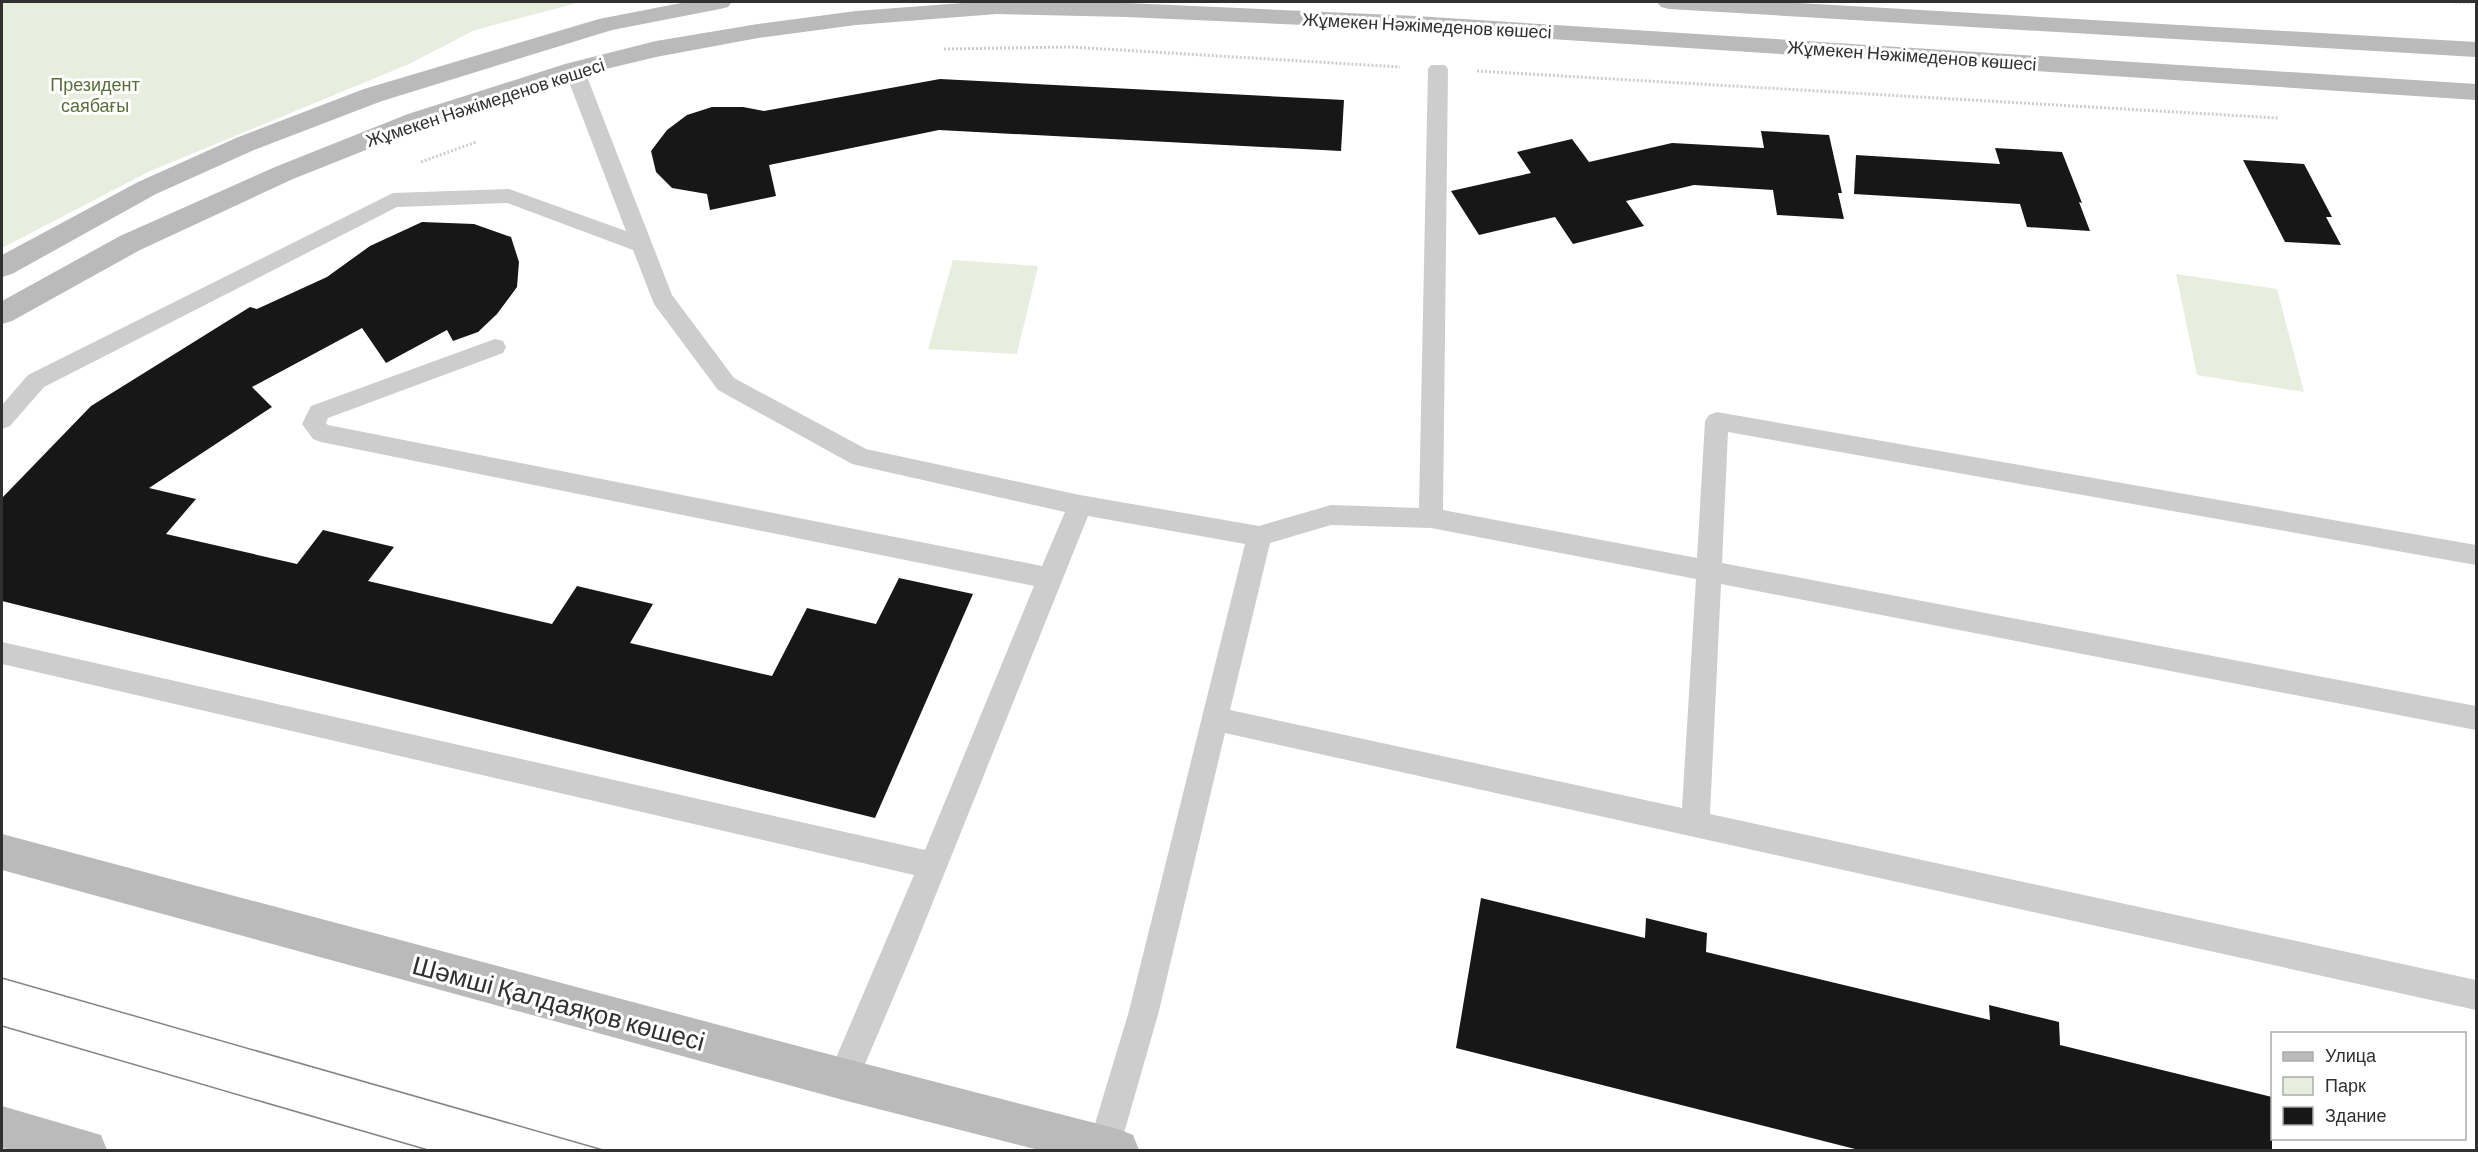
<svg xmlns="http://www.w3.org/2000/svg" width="2478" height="1152" font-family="Barlow,sans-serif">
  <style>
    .green { fill: #e8eedd }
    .building { fill: #171717 }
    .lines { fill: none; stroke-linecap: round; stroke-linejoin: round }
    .path { stroke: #cdcdcd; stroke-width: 3; stroke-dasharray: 2 2; stroke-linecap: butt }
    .service { fill: #cdcdcd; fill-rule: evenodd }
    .secondary { fill: #bababa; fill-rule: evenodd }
    .tram { stroke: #858585; stroke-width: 1.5 }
    .labels { text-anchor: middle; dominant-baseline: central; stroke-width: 6; stroke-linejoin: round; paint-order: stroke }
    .far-street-label { font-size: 18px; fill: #303030; stroke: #fff }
    .far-park-label { font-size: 18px; fill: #596f39; stroke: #fff }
    .near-street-label { font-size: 26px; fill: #303030; stroke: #fff }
  </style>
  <rect width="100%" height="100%" fill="#fff"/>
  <path class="green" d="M2,2H581L475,30L409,64L148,172L2,248Z
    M953,260L1038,266L1017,354L928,349Z
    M2176,274L2277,289L2304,392L2197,375Z"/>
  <path class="building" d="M940,79L1344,100L1341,151L939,130L769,165L776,196L710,210L707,194L672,188L656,172L651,151L667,130L687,115L712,107H743L764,111Z
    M1761,131L1829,135L1842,193H1838L1844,219L1777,215L1773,190L1694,185L1626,201L1644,226L1573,244L1555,217L1479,235L1451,191L1531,173L1517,152L1572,139L1589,162L1672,143L1764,148Z
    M1995,148L2062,152L2082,203L2079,202L2090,231L2027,227L2020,204L1854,194L1856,155L2000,164Z
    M2243,160L2304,164L2332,217H2326L2341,245L2285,242Z
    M422,222L474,224L511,237L519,262L517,287L497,314L478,332L453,341L447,330L386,363L362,328L252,387L272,407L149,488L196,499L166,534L297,564L323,530L394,547L368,581L552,624L577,586L653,604L630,643L772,676L807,608L876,624L899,578L973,594L875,818L2,601V498L91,406L250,307L257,309L327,277L370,246Z
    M1481,898L1645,938L1646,918L1707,933L1706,952L1990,1020L1989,1005L2059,1022L2060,1045L2272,1097V1150H1859L1456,1048Z"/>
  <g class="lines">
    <path class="path" d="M2455,2H2476
      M944,49L1071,47L1400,67
      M1477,71L2278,118
      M421,162L476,142"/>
    <path class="service" d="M574,63L581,65L584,69L672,295L734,378L866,449L1080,495L1259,526L1331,505L1419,508L1428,69L1431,65H1445L1448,69L1443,510L1697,558L1705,421L1709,415L1717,412L2476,545V565L1728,432L1722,563L2476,706V730L1721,584L1710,814L2476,980V1010L1225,733L1159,1011L1120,1147L1119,1150H1089L1088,1147L1129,1011L1245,544L1088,516L914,949L854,1090L843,1095L832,1090L827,1079L914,875L2,664V642L925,850L1034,586L321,442L313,439L302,424L311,406L495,339L503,341L506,347L503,353L328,418L326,423L328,425L1042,566L1065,512L852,464L718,390L654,304L633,250L507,203L397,207L44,387L10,426L2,429V405L28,375L393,193L509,189L626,231L564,69L567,65ZM1331,525L1431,528L1696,579L1682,808L1230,710L1270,543Z"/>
    <path class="secondary" d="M686,2H732L728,7L720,9L612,30L382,101L254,150L156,194L12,274L2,277V255L138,182L236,138L364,89L599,19Z
      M976,2L1127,3L1416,16L2476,84V100L1416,30L1127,17L997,14L856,25L758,38L656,57L581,75L426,126L293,179L140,250L12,321L2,324V301L120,236L275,167L408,114L565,64L656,41L758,24L856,11Z
      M1657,2H1781L2476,42V57L1669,9L1661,7Z
      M2,834L843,1058L1118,1129L1133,1135L1139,1150H1039L843,1100L2,870Z
      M2,1106L101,1135L107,1150H11L2,1148Z"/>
    <path class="tram" d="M2,978L603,1150
      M2,1026L428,1150"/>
  </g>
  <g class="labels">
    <g class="far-street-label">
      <text transform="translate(1427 25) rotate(3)">Жұмекен Нәжімеденов көшесі</text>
      <text transform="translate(1912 55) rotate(4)">Жұмекен Нәжімеденов көшесі</text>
      <text transform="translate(485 102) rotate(-18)">Жұмекен Нәжімеденов көшесі</text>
    </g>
    <g class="far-park-label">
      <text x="95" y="84">Президент<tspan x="95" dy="21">саябағы</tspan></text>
    </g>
    <g class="near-street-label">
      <text transform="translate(559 1002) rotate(15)">Шәмші Қалдаяқов көшесі</text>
    </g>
  </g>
  <rect width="2478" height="1152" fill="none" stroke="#303030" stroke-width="6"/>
  <rect x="2271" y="1032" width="195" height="108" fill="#ffffff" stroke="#acacac" stroke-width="1.5"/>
  <rect x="2283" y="1052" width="30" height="9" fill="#bababa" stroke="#acacac" stroke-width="1.5"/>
  <text x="2325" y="1062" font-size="18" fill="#303030">Улица</text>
  <rect x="2283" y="1077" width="30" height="18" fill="#e8eedd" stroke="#acacac" stroke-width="1.5"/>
  <text x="2325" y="1092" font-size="18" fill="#303030">Парк</text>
  <rect x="2283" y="1107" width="30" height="18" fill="#171717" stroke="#acacac" stroke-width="1.5"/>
  <text x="2325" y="1122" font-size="18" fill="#303030">Здание</text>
</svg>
